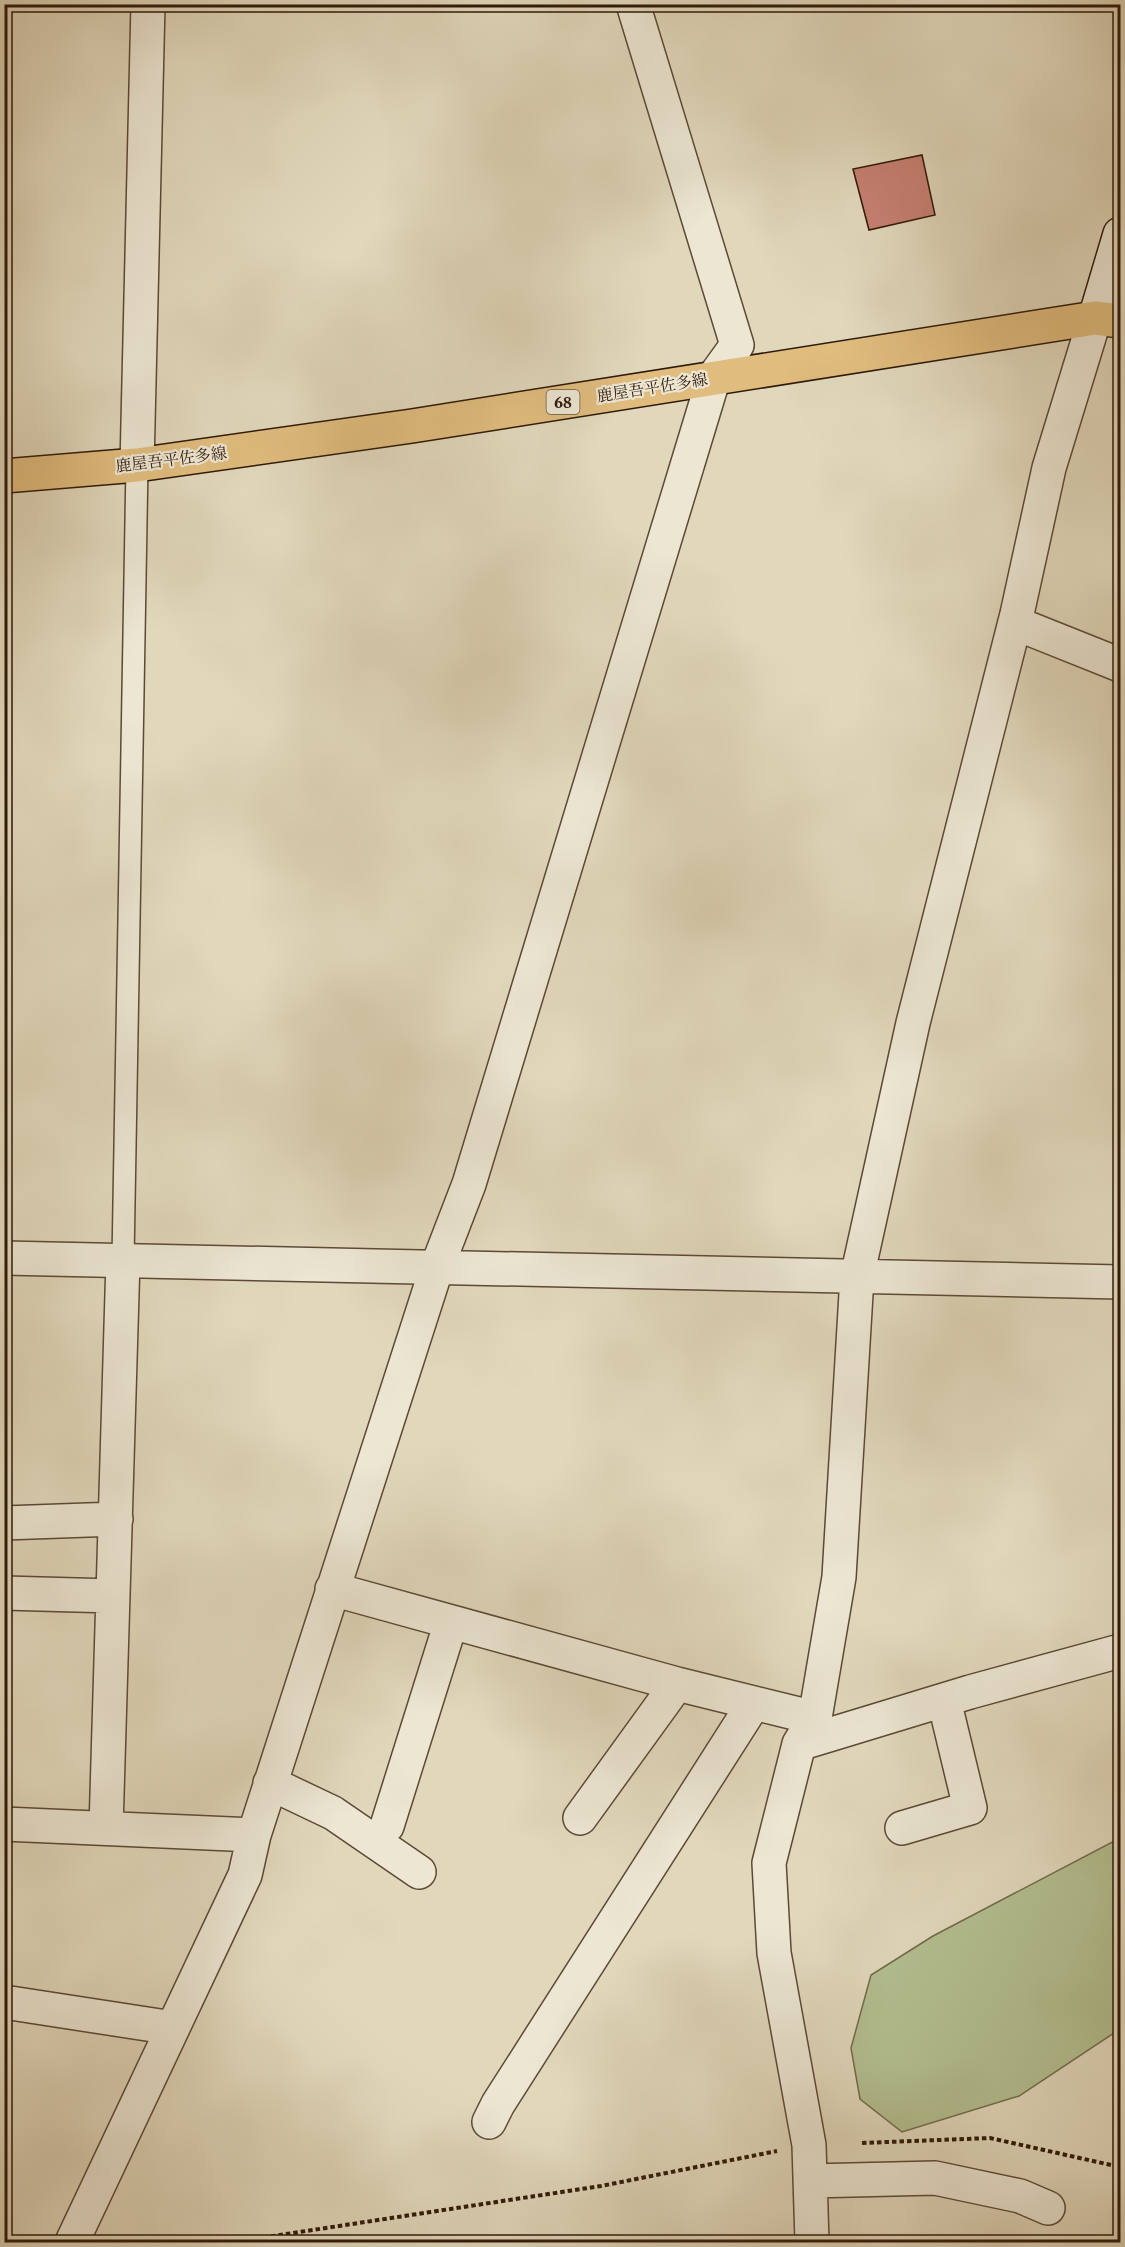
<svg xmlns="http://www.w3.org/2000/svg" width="1125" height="2247" font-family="'Libre Caslon Text','Noto Serif JP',serif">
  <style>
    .green { fill: #b3bf91; stroke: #716c4d; stroke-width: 1.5 }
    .building { fill: #c68073; stroke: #2f1909; stroke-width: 1.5 }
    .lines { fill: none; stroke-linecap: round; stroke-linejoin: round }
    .lane-casing { stroke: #5c4936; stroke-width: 24 }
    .street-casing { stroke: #5c4936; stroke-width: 36 }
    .secondary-casing { stroke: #2f1909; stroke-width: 36 }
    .primary-casing { stroke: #2f1909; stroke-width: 36 }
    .path { stroke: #2f1909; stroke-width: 4; stroke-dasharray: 4.5 3; stroke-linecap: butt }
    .lane { stroke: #ece6d3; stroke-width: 21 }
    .street { stroke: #ece6d3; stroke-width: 33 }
    .secondary { stroke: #ece6d3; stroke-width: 33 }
    .primary { stroke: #e0bc7e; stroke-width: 33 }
    .labels { text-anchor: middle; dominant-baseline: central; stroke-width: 4.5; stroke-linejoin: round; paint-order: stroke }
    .shield { fill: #ece6d3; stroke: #685646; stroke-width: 1.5 }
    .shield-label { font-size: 15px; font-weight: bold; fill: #2f1909 }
    .street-label { font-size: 16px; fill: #2f1909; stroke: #ece6d3 }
  </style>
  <rect width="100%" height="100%" fill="#e1d8bc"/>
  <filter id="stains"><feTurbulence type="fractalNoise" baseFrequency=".00333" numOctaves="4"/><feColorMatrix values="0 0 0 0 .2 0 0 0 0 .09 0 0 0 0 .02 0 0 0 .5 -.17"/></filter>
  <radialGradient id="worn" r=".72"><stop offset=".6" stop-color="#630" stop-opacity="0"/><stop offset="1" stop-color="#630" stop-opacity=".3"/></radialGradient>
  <path class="green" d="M1120,1838V2029L1019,2096L902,2132L860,2099L851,2048L871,1975L933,1936Z"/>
  <path class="building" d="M922,155L935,215L869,230L853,169Z"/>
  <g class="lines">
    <defs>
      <path id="lane" d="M123,1260L137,465"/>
      <path id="street" d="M137,465L148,4
        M1015,623L1120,665
        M4,1258L1120,1282
        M4,1523L116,1519
        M332,1589L677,1684L815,1718
        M4,1593L113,1596
        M799,1744L970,1692L1120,1651
        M270,1783L333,1813L419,1872
        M580,1818L677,1684
        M4,1824L254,1835
        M387,1826L451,1622
        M106,1828L123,1260
        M902,1828L970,1808L944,1700
        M4,2002L173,2028
        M489,2122L498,2104L754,1703
        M810,2181L935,2178L1020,2196L1048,2208
        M72,2242L245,1875L254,1835L437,1267L469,1184L714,377L737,345L633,4
        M812,2242L809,2145L774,1953L769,1863L799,1744L815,1718L839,1577L857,1277L913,1023L1017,614L1049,468L1095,318"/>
      <path id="secondary" d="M1095,318L1120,234"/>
      <path id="primary" d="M4,476L137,465L412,426L1095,318L1120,321"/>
    </defs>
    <use href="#lane" class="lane-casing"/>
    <use href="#street" class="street-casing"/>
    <use href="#secondary" class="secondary-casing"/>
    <use href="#primary" class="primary-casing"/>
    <path class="path" d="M862,2143L990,2138L1120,2167
      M234,2242L601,2186L777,2151"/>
    <use href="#lane" class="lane"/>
    <use href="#street" class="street"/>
    <use href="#secondary" class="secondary"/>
    <use href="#primary" class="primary"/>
  </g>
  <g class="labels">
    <rect class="shield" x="546.5" y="390" width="33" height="24" rx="4.5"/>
    <g class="shield-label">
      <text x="563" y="402">68</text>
    </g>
    <g class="street-label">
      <text transform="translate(652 387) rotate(-9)">鹿屋吾平佐多線</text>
      <text transform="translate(171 459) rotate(-7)">鹿屋吾平佐多線</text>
    </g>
  </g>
  <rect width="1125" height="2247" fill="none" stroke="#e1d8bc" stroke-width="24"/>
  <rect x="6" y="6" width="1113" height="2235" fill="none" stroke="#2f1909" stroke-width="3"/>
  <rect x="12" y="12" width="1101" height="2223" fill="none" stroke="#2f1909" stroke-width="1.5"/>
  <rect width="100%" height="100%" filter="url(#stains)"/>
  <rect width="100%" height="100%" fill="url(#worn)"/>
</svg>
